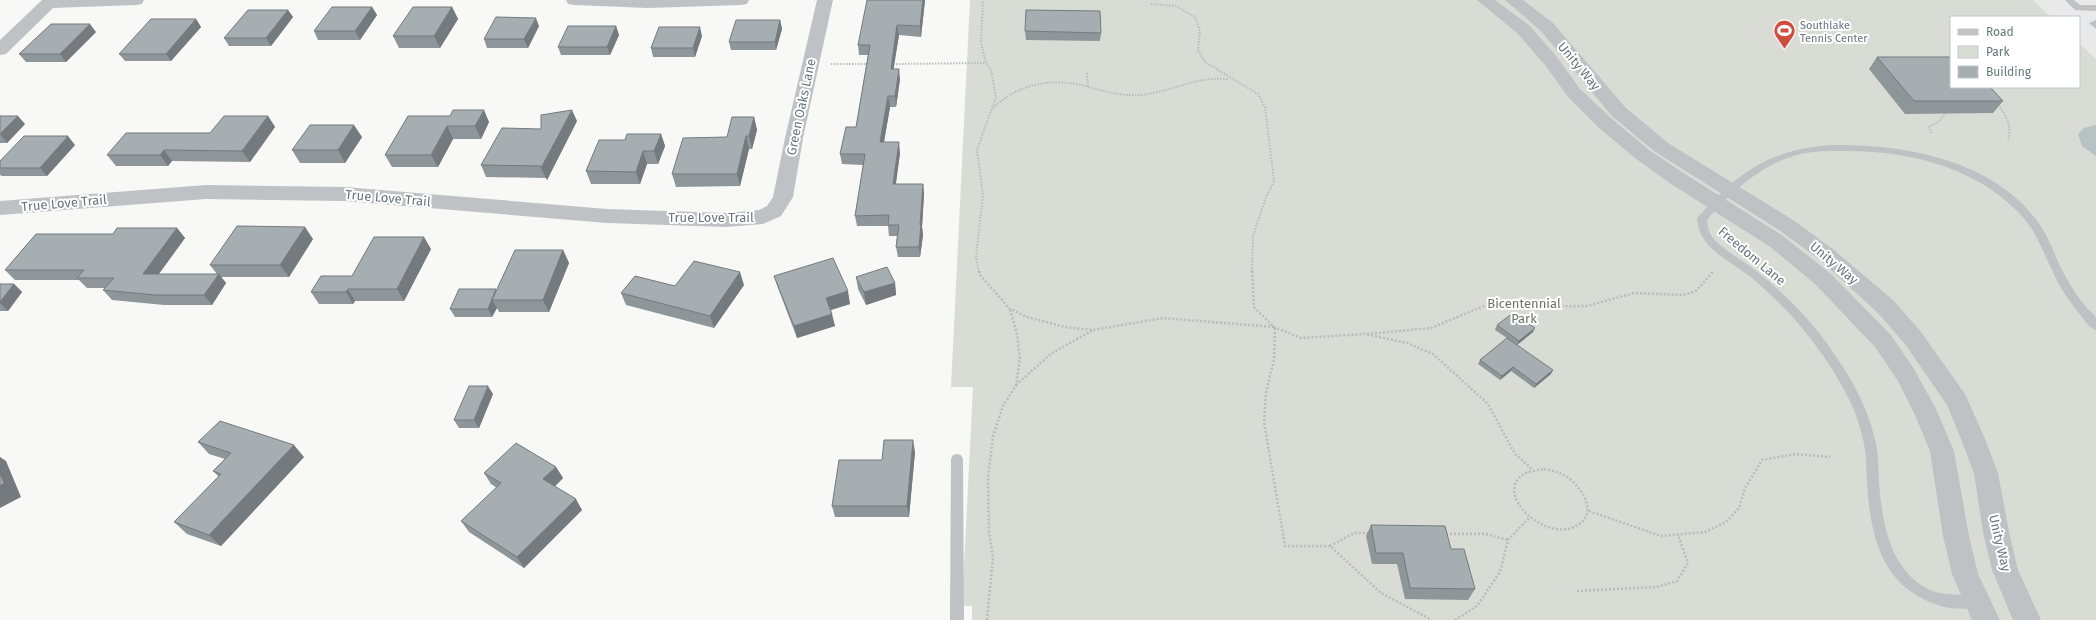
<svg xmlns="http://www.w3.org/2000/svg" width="2096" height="620" font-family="'Fira Sans',sans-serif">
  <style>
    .built { fill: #e9e9e9 }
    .green { fill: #d9dcd5 }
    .water { fill: #b6c2c4 }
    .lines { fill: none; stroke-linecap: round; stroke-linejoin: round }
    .path-far1 { stroke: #b8bcbe; stroke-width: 2; stroke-dasharray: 1.5 1.5; stroke-linecap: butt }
    .path { stroke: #b8bcbe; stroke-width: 2.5; stroke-dasharray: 2 2; stroke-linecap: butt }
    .service { fill: #bec2c5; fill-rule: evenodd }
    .minor { fill: #bec2c5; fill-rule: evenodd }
    .wall { fill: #8f9699 }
    .shaded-wall { fill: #747a7d }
    .building { fill: #a6aeb2; stroke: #747a7d }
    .labels { text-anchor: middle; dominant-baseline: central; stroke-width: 4; stroke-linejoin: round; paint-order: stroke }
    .far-poi-label { font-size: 11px; fill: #66767d; stroke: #fff; text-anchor: start }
    .street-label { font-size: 13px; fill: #66767d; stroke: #fff }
    .park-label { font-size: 13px; fill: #6a7665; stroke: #fff }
  </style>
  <rect width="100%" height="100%" fill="#f8f8f6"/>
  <path class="built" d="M2033,0H2096V59L2079,43V17H2051Z"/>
  <path class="green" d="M970,0H2033L2051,17H1951V87H2079V43L2096,59V620H972V606H962L973,387H951Z"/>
  <path class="water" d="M2096,125V156L2082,146L2078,134L2084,128Z"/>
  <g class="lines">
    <path class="path-far1" d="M1151,4L1176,6L1195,17L1200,31L1198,50L1205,62L1258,94L1265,107L1274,181L1266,197L1253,236L1252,272
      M831,64H870
      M893,64L986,63
      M1087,73L1088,88
      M1998,105C2007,116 2012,126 2008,140
      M993,108C1017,85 1048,78 1081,85C1100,90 1118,96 1138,95C1170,93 1194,76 1228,79
      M1931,133L1929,127L1938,122L1946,113
      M979,272L976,257L983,195L977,150L996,97L991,70L986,63L981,43L983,0"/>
    <path class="path" d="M979,271L980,275L1009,308L1027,317L1065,327L1093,330L1163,318L1274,327
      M1252,271L1254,307L1274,327L1301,338L1365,334L1407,343L1433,354L1488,404L1515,454L1533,470
      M1275,328L1274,359L1266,393L1264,422L1285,546H1330L1381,593L1432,620
      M1367,334L1431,328L1491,303L1533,307L1587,306L1634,293L1683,295L1696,291L1713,272
      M1016,385L1052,353L1093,330
      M1544,469C1551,470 1558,472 1564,475C1582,486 1601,515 1574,527C1542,541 1491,491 1526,473C1531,471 1538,470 1544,469Z
      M1589,511L1661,536L1705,532L1726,522L1739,508L1745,488L1762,460L1796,454L1830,457
      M1446,534H1486L1508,540
      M1330,546L1354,533H1371
      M1577,591L1657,587L1677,581L1688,563L1678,535
      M987,620L993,558L989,531L988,477L993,436L1003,406L1016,385L1020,359L1017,334L1010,309
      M1455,620L1477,606L1500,572L1508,540L1529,518"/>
    <path class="service" d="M2065,0H2074L2080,5H2096V11L2075,10Z
      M2096,20V29L2089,23Z
      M1833,145C1905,144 1993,160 2038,222C2051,240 2056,261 2067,279C2072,289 2079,298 2086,307C2089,310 2094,314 2096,318C2096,321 2096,327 2096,330C2089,328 2085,321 2081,316C2070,302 2059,287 2052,270C2044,254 2038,237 2027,222C1983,168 1909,150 1842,151C1824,151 1805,151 1788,158C1756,169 1729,195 1707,220C1708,227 1709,234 1714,239C1727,253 1745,261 1760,274C1790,298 1816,326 1837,358C1854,383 1869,411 1875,440C1879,454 1878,468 1879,482C1882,521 1889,567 1926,588C1944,598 1964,592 1982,599L1984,603L1982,607L1977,609C1965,608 1952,610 1941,606C1882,588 1871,539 1867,484C1866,473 1867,462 1865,450C1862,429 1854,407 1843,388C1828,360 1809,335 1788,312C1775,299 1762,286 1748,275C1727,259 1700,249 1697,219L1698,217C1740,171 1770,149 1833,145Z
      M957,454L961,455L963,459L964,620H950L951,459L953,455Z"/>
    <path class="minor" d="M42,0H144L142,4L136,5L53,8L6,54L0,55V40Z
      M566,0H749L747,4L741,5L648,8L574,5L568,4Z
      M817,0H833L803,138L793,197L781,216L763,224L726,227L607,223L345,201L206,199L0,215V201L206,185L345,187L607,209L726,213L759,210L767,206L773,197L785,138Z
      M1477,0H1495L1530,26L1557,57L1580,89L1612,119L1649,150L1685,174L1783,236L1831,274L1891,335L1914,369L1935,407L1954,451L1969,536L1978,574L2000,620H1972L1952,574L1943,536L1930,451L1915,415L1898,381L1875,347L1815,284L1769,246L1671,184L1635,158L1598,127L1568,97L1545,65L1518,34Z
      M1505,0H1523L1553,23L1626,108L1668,143L1793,220L1833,249L1894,301L1921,332L1965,394L1983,434L1998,473L2009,532L2018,570L2041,620H2013L1992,570L1983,532L1974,473L1959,434L1947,405L1905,344L1878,313L1819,259L1779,230L1654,151L1612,116L1541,31Z"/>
  </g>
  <path class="wall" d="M925,0L921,37L899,35L893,69L900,79L896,107H890L884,142L900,153L896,184H923L924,194L922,227L923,235L920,257H898L896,247L897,236H889L888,226H857L855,216L863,165L842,164L840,154L856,127L868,55H859L858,45Z
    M372,7L377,15L360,40H318L314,31Z
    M452,7L458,19L440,48H399L393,36Z
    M288,10L293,17L271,46H229L224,38Z
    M196,19L201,27L171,61H125L119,54Z
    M780,20L782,29L776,50H731L729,42Z
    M539,26L528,48H487L484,39Z
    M616,26L619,35L610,55H561L558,47Z
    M1025,31L1101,33L1100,41L1026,40Z
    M96,32L66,62H26L19,54Z
    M702,36L695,57H653L651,48Z
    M1877,57L2003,101L1993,113L1905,114L1869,69Z
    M0,116L25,124L7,143H0Z
    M268,116L275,127L250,162L172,161L168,166H116L107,155L210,133Z
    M408,116L489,122L481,139H453L438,167H392L385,155Z
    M754,117L757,130L752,149H749L740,186L676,187L672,174L727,137Z
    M577,121L547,180L546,178L486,177L481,165L541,129Z
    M661,134L665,146L658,164H647L640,184H591L586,171L625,140Z
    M362,137L345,163H300L292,150Z
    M75,145L47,176H2L0,175V161Z
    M177,228L185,238L159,274H217L210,265L313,239L289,277H221L226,283L212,305H164L112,300L103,290L105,288H87L79,280H15L5,270L113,234Z
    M431,249L404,301H355L353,304H319L311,292L352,276Z
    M563,250L569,263L549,312H499L497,308L492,317H455L450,309L497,290Z
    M774,276L850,304L830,310L835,326L797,338L778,288Z
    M856,277L895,283L896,295L866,305L858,289Z
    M0,284H14L22,292L8,311H0Z
    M744,285L714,328L626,305L621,293Z
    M1497,325L1533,332L1517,345L1551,374L1534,388L1511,371L1500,380L1478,364L1480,360L1507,338L1495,330Z
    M493,394L479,428H459L454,420Z
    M198,442L304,457L221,546L187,534L174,522L219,477L213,471L225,459L209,454Z
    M915,452L909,517H835L832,506L882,460Z
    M556,467L563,478L555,486L582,510L524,568L469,532L461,521L497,488L491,484L484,473Z
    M1371,525L1451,549L1475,589L1468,600L1405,599L1397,564H1372L1366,536Z"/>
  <path class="shaded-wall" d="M923,0H925L921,37L920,26Z
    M372,7L377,15L360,40L355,31Z
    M452,7L458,19L440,48L434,36Z
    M288,10L293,17L271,46L266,38Z
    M536,18L539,26L528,48L524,39Z
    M196,19L201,27L171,61L166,54Z
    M780,20L782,29L776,50L775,42Z
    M90,24L96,32L66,62L60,54Z
    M897,25L899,35L892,79L891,69Z
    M616,26L619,35L610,55L607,47Z
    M700,27L702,36L695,57L693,48Z
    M899,69L900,79L896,107L895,96Z
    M888,96L890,107L882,153L880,142Z
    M484,110L489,122L481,139L475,126Z
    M572,110L577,121L547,180L541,168Z
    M18,116L25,124L7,143L0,134Z
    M268,116L275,127L250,162L242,151Z
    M754,117L757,130L752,149L749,136Z
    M354,125L362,137L345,163L338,150Z
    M447,126L453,139L438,167L431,155Z
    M661,134L665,146L658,164L654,151Z
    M68,136L75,145L47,176L40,168Z
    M746,136L749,149L740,186L737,174Z
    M899,142L900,153L894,195L893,184Z
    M164,150L172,161L168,166L160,155Z
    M643,151L647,164L640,184L636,172Z
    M923,184L924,194L922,227L923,235L920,257L919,247L920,225Z
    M305,227L313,239L289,277L280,265Z
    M177,228L185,238L152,283L143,274Z
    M424,237L431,249L404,301L397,289Z
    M563,250L569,263L549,312L543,300Z
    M740,272L744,285L714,328L710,316Z
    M219,274L226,283L212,305L204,295Z
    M895,283L896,295L866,305L864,292Z
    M14,284L22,292L8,311L0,303V302Z
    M348,289L355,301L353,304L346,292Z
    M496,289L492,300L497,308L492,317L488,309Z
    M848,291L850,304L828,311L826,298Z
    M832,314L835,326L797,338L794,326Z
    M1535,328L1533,332L1517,345L1519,341Z
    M1513,367L1511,371L1500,380L1502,376Z
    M1553,370L1551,374L1534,388L1536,384Z
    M488,386L493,394L479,428L474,420Z
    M913,440L915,452L909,517L907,506Z
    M294,445L304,457L221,546L209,535Z
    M0,457L6,461L21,497L0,508Z
    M556,467L563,478L550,491L543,479Z
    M576,499L582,510L524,568L517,557Z"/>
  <path class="building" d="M867,0H923L920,26L897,25L891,69H899L895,96H888L880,142H899L893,184H923L920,225H921L919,247H896L899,225H888L889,215L855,216L865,154H840L846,127H856L870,45H858Z
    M332,7H372L355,31H314Z
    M413,7H452L434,36H393Z
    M248,10H288L266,38H224Z
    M1026,10L1100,11L1101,33L1025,31Z
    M496,17L536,18L524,39H484Z
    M151,19H196L166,54H119Z
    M736,20H780L775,42H729Z
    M51,24H90L60,54H19Z
    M568,26H616L607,47H558Z
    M659,27H700L693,48H651Z
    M1877,57H1951V87H1990L2003,101H1914Z
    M453,110H484L475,126H447L431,155H385L408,116H450Z
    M572,110L541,168V166L481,165L502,128L541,129V115Z
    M0,116H18L0,134Z
    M224,116H268L242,151L164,150L160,155H107L126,133H210Z
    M732,117H754L749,136H746L737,174H672L683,138L727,137Z
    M310,125H354L338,150H292Z
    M627,134H661L654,151H643L636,172L586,171L599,140H625Z
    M24,136H68L40,168H0V161Z
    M237,226L305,227L280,265H210Z
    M117,228H177L143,274H219L204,295H155L103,290L114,278H77L84,270H5L36,234H113Z
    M374,237H424L397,289H348L346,292H311L321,276H352Z
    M515,250H563L543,300H492Z
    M833,258L848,291L826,298L832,314L794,326L774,276Z
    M694,261L740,272L710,316L621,293L635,276L675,286Z
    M887,267L895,283L864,292L856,277Z
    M0,284H14L0,302Z
    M459,289H496L488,309H450Z
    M1513,313L1535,328L1519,341L1497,325Z
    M1507,338L1553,370L1536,384L1513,367L1502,376L1480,360Z
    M469,386H488L474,420H454Z
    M220,421L294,445L209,535L174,522L221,474L213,471L231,453L198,442Z
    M884,440H913L907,506H832L839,460H882Z
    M516,443L556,467L543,479L576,499L517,557L461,521L501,483L484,473Z
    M0,473L4,483L0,486Z
    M1371,525L1445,526L1451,549H1464L1475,589L1410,588L1403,553H1376Z"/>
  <defs>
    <symbol id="stadium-pin" viewBox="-11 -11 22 30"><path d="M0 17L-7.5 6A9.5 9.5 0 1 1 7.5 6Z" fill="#ce4e3f" stroke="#fff"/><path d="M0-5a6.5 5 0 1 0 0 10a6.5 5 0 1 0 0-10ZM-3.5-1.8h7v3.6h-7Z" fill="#fff"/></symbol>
  </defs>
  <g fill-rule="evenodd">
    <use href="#stadium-pin" x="1772" y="18" width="25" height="34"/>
  </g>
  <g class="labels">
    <g class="far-poi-label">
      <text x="1800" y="25">Southlake<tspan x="1800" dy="13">Tennis Center</tspan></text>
    </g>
    <g class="street-label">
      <text transform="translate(1579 66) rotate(50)">Unity Way</text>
      <text transform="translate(801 107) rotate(-78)">Green Oaks Lane</text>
      <text transform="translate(388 198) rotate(5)">True Love Trail</text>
      <text transform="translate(64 203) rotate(-5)">True Love Trail</text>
      <text x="711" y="217">True Love Trail</text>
      <text transform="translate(1752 256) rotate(40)">Freedom Lane</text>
      <text transform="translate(1834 263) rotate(40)">Unity Way</text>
      <text transform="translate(2000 543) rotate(77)">Unity Way</text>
    </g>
    <g class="park-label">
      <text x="1524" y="303">Bicentennial<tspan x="1524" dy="15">Park</tspan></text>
    </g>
  </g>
  <rect x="1950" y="16" width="130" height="72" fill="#ffffff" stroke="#c2c8cb"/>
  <rect x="1958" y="29" width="20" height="6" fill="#bec2c5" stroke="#c2c8cb"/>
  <text x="1986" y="36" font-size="12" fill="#66767d">Road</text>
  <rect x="1958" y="46" width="20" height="12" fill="#d9dcd5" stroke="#c2c8cb"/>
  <text x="1986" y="56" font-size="12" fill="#66767d">Park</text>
  <rect x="1958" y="66" width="20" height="12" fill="#a6aeb2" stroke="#c2c8cb"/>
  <text x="1986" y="76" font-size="12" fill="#66767d">Building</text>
</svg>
